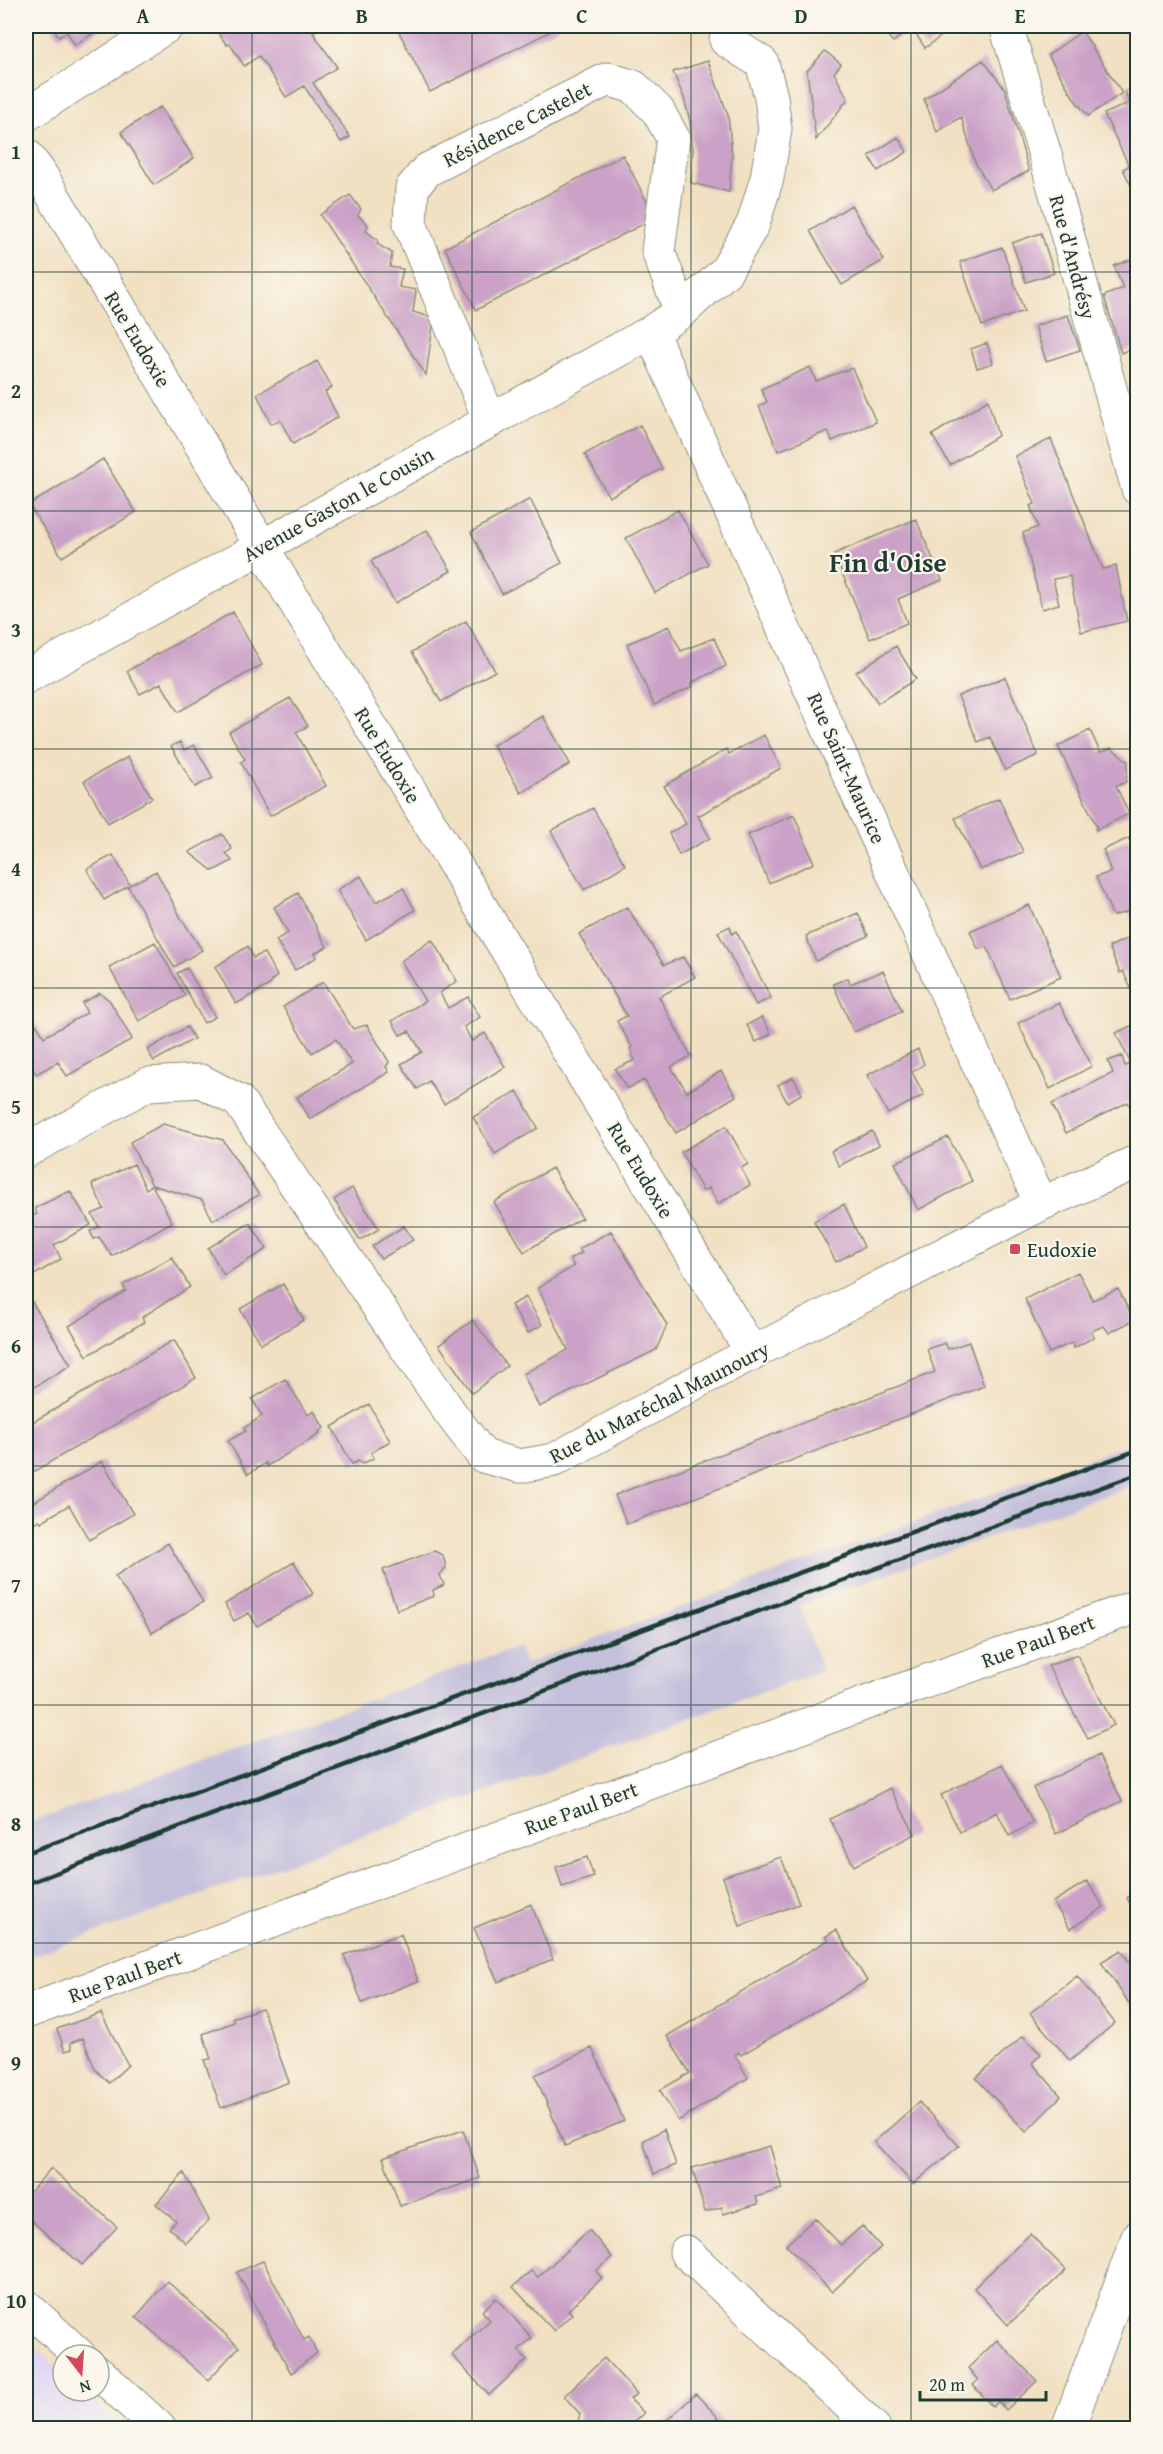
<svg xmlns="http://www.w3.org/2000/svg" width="1163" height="2454" font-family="'Gentium Book Plus',serif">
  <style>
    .built { fill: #e0d4f4 }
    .industrial { fill: #c4c0db }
    .building { fill: #cba1c7 }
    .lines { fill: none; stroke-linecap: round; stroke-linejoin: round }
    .minor-casing { stroke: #888e7b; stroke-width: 35 }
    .minor { stroke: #fff; stroke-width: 33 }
    .rail { stroke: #1f3d34; stroke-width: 4.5 }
    .grid { fill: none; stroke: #1f3d34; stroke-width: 1.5; stroke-opacity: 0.55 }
    .poi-dot { fill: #d1495b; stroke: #fbf7ec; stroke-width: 2 }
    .labels { text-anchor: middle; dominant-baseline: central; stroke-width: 4.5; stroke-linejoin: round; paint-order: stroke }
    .street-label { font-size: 21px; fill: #1f3d34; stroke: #fbf7ec }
    .poi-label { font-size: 21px; fill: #1f3d34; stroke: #fbf7ec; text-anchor: start }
    .district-label { font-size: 27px; font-weight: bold; fill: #1f3d34; stroke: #fbf7ec }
    .neatline { fill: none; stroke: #1f3d34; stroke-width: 2 }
    .grid-label { font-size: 20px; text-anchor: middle; font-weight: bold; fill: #1f3d34 }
  </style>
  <rect width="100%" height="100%" fill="#fbf7ec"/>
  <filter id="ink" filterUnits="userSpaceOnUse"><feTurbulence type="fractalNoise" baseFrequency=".0167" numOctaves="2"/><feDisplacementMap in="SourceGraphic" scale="12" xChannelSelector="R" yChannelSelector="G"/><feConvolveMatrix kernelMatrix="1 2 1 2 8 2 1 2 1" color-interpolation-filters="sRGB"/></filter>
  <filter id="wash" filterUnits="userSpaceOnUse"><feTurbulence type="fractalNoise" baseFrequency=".008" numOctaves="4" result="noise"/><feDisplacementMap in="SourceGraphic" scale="24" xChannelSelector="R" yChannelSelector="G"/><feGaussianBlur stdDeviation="1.35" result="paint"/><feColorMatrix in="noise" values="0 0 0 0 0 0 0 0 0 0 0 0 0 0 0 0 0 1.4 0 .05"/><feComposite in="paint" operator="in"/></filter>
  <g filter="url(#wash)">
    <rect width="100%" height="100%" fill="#f1e0c2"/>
    <path class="built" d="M26,2338L63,2372V2391H83L124,2428H26Z"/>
    <path class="industrial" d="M1137,1441V1484L799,1605L822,1671L26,1958V1824L518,1646L525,1664Z"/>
    <g id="blocks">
      <path class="building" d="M52,26H105L75,45L67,32L59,37Z
        M220,26H317L319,28L313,33L337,67L313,83L350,137L341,142L304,86L286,97L259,56L244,66L230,44L227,45L215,29Z
        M396,26H561L430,92Z
        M883,26H955L925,48L912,28L893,42L881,28Z
        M1082,31L1122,93L1088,116L1075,100L1048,55Z
        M825,51L841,64L834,73L848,99L816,140L807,71Z
        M983,60L1005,89L1029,171L991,190L975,162L961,117L937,132L924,99Z
        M708,61L728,115L732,156L729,192L691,183L693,150L690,121L684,98L673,72Z
        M1137,83V198L1123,169L1129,166L1104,114L1129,103L1125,91Z
        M160,107L194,158L154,185L121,132Z
        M898,137L907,152L878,171L869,156Z
        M623,155L655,218L476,310L445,248Z
        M350,195L361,209L358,215L368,225L366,231L378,240L377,244L392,253L390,267L403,269L399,287L416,290L413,312L434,318L426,375L320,215Z
        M851,205L884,260L842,285L810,231Z
        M1041,233L1054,273L1026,282L1012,243Z
        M1002,247L1024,311L982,326L960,262Z
        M1137,257V281L1133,283L1137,292V346L1121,353L1104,296L1123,288L1114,266Z
        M1068,315L1080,350L1046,361L1035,326Z
        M987,343L993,363L977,368L971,349Z
        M317,361L332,387L325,392L338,417L293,444L280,420L271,424L257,394Z
        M810,367L816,381L852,368L876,422L832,441L828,431L778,451L759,406L767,402L761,389Z
        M988,400L998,436L950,465L932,435Z
        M640,425L662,469L609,497L585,454Z
        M1051,439L1103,569L1116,566L1127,621L1081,632L1070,576L1053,579L1059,604L1042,609L1023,533L1038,527L1030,506L1035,504L1015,456Z
        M103,459L136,512L62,557L29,505Z
        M530,499L562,563L502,594L471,532Z
        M678,510L708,564L655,593L626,538Z
        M916,519L942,580L898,599L907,623L870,639L834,554Z
        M427,530L451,571L395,603L371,561Z
        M233,612L262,665L178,712L161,683L140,694L127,671Z
        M466,621L495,671L441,702L412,652Z
        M669,626L681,651L714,638L726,666L691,683L692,687L654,705L627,644Z
        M896,646L916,679L878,703L856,672Z
        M1005,677L1038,755L1005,770L990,737L978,742L958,696Z
        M290,698L308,726L296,732L326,786L270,816L241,762L245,759L229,732Z
        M543,716L570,764L521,793L493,745Z
        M1090,730L1100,752L1111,748L1128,761L1126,782L1116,786L1129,814L1096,830L1095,828L1097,827L1058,746Z
        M764,735L781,768L698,816L710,838L679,855L669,833L686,824L664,786L727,749L729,754Z
        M180,742L184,750L194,745L213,778L195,787L171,746Z
        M128,757L152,798L108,823L84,781Z
        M999,798L1023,852L980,870L955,818Z
        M593,808L625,865L584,890L551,831Z
        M794,815L814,863L769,883L748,835Z
        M222,834L232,849L226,853L232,861L213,871L189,852Z
        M1129,838L1137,861V934L1129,911L1113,916L1096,877L1111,872L1103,850Z
        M113,855L130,885L156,871L181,918L202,950L174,967L128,886L104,900L87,869Z
        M361,876L376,902L403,888L415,910L366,940L337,890Z
        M298,893L327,947L315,953L317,957L295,970L276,940L288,933L274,907Z
        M1029,905L1061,977L1010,999L987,947L978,949L970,931Z
        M627,907L664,965L683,957L695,977L659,997L691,1056L671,1067L687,1092L721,1071L736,1096L676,1133L644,1080L627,1089L615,1069L635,1060L630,1049L632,1047L617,1021L627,1016L579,934Z
        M858,913L868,936L816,961L806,936Z
        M730,926L732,934L736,931L771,998L756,1005L718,932Z
        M1137,934V988L1132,991L1123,971L1120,973L1109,947Z
        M432,940L457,981L440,993L448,1008L468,997L480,1017L464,1027L472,1041L485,1033L505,1067L444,1104L429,1081L417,1089L401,1064L422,1052L409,1031L400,1035L392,1021L425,1001L401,961Z
        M155,942L185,996L139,1021L109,967Z
        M248,946L253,958L264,953L277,976L271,981V984L236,1004L215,967Z
        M187,968L215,1017L204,1023L177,973Z
        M883,971L902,1011L854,1032L833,984L848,978L850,984Z
        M323,982L353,1029L367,1025L389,1062L386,1067L389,1072L310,1119L297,1097L352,1064L336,1039L312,1053L283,1007Z
        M100,993L110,1001L132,1039L67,1076L58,1062L36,1074L26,1055V1030L36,1024L44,1037L87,1013L82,1003Z
        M1059,1003L1092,1066L1050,1089L1018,1023Z
        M762,1017L771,1034L756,1042L747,1025Z
        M1137,1023V1123L1128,1102L1066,1133L1052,1104L1113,1073L1108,1061L1122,1056L1125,1066L1131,1064L1116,1033Z
        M187,1027L194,1039L154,1061L147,1050Z
        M918,1049L924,1064L912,1072L924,1095L888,1114L867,1075Z
        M793,1077L802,1094L787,1102L778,1085Z
        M517,1091L538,1128L495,1154L473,1117Z
        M163,1124L223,1140L259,1195L213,1220L202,1200L152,1185L130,1142Z
        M726,1126L748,1164L741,1168L750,1185L718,1204L709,1188L703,1191L681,1152Z
        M872,1131L879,1145L839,1166L831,1151Z
        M948,1137L972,1181L918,1210L895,1163Z
        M134,1164L146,1189L152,1185L172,1222L112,1256L99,1237L94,1239L90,1231L99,1227L92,1214L104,1209L92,1184Z
        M552,1168L582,1218L524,1252L494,1202Z
        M352,1188L379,1229L360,1240L334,1200Z
        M70,1191L91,1225L54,1245L61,1259L26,1280V1242L31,1239L26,1229V1218L37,1214L35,1208Z
        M844,1204L864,1247L836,1262L814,1221Z
        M1137,1221V1237L1131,1223Z
        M250,1223L267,1249L224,1275L208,1248Z
        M404,1226L413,1240L381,1259L372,1246Z
        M611,1231L667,1325L656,1350L539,1407L523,1374L568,1350L538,1288L574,1266L570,1259L582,1253L579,1249Z
        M172,1257L190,1287L142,1317L144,1322L87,1356L69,1326L126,1291L123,1285Z
        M1078,1272L1093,1300L1118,1289L1134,1320L1109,1333L1104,1326L1091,1331L1094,1337L1074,1348L1073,1342L1049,1353L1025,1299Z
        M283,1284L304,1320L261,1344L240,1309Z
        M526,1297L542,1325L528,1333L511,1305Z
        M32,1302L71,1365L26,1392V1306Z
        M473,1320L507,1366L472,1393L439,1345Z
        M174,1340L196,1378L26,1476V1426Z
        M969,1342L984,1386L627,1524L615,1495L935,1372L927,1349L945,1343L948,1349Z
        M285,1379L308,1415L314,1411L324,1428L319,1432L320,1434L267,1466L266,1463L248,1474L228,1441L246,1431L244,1428L262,1416L252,1399Z
        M369,1404L390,1441L371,1453L374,1458L362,1464L359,1461L352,1464L332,1427Z
        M102,1461L133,1514L89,1540L69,1505L41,1522L39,1520L26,1528V1507Z
        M168,1543L203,1602L152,1633L115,1576Z
        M434,1551L443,1555L446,1567L440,1575L444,1585L433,1590L434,1596L397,1610L383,1570Z
        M294,1562L313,1594L257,1626L249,1613L234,1621L225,1604Z
        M1077,1655L1114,1725L1088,1738L1048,1666Z
        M1099,1755L1122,1801L1056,1834L1033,1788Z
        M1002,1764L1033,1823L1009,1836L997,1812L960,1832L941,1795Z
        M890,1788L915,1834L854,1866L830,1819Z
        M587,1857L594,1877L562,1887L556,1867Z
        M781,1857L799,1904L740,1926L723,1877Z
        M1087,1881L1104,1907L1070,1929L1053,1902Z
        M1137,1891V1916L1127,1898Z
        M531,1904L553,1959L498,1982L474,1928Z
        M836,1930L867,1981L741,2055L739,2052L735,2055L748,2078L678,2121L660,2090L690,2073L667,2036L828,1940L825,1937Z
        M401,1934L418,1981L362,2003L344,1955Z
        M1121,1950L1137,1973V2015L1101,1962Z
        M1077,1976L1115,2023L1070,2061L1030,2013Z
        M262,2008L289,2082L221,2108L204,2060L211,2059L203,2034L234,2022L232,2018Z
        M101,2013L128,2065L109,2083L95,2069L83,2038L70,2043L72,2049L65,2051L57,2029Z
        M1023,2036L1041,2054L1032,2063L1061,2096L1026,2132L976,2078Z
        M592,2048L624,2121L565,2146L535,2075Z
        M919,2102L959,2146L913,2184L874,2142Z
        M664,2129L676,2165L654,2174L643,2141Z
        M463,2130L480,2178L400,2206L383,2158Z
        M770,2146L782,2189L756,2197L758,2204L723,2214L722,2207L705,2212L692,2168Z
        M51,2168L117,2227L82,2265L26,2216V2197Z
        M184,2173L209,2220L186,2243L169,2228L176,2221L156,2204Z
        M815,2218L841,2245L862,2226L881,2247L832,2292L786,2245Z
        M589,2230L612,2257L596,2271L602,2278L568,2310L572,2314L554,2331L513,2287L531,2271L538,2277Z
        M1030,2234L1066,2270L1008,2325L974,2288Z
        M263,2261L304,2340L309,2337L317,2353L291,2373L237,2272Z
        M167,2281L239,2347L208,2380L136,2317Z
        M496,2298L532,2338L518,2350L527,2360L489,2395L452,2355L490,2320L482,2311Z
        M997,2340L1037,2381L1006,2410L998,2401L993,2407L973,2385L978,2380L968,2368Z
        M604,2358L637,2394L630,2399L644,2413L627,2428H585L578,2422L580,2414L564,2396Z
        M696,2394L728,2428H658Z"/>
    </g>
  </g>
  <g filter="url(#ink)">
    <use href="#blocks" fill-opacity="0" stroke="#888e7b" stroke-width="1.5"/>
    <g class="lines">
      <defs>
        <path id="minor" d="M1006,26L1046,158L1138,489
          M26,115L167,26
          M26,155L39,172L281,579L753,1354
          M651,332L1041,1204
          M490,421L410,224L412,188L427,170L608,79L634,87L658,111L673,138L658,251L681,312
          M26,677L651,332L681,312L726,271L753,224L767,178L775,129L771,97L762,63L726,40
          M26,1151L148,1084L201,1081L239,1101L451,1414L483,1456L520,1466L554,1460L700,1380L1041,1204L1138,1161
          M26,2012L888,1695L1138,1606
          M686,2252L874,2428
          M26,2306L79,2355
          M99,2373L159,2428
          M1068,2428L1138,2237"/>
      </defs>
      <use href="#minor" class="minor-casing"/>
      <use href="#minor" class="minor"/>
      <path class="rail" d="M26,1853C397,1722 766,1582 1138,1450
        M26,1884L805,1594L1138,1474"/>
    </g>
  </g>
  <path class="grid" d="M252,26V2428M472,26V2428M691,26V2428M911,26V2428M26,272H1138M26,511H1138M26,749H1138M26,988H1138M26,1227H1138M26,1466H1138M26,1705H1138M26,1943H1138M26,2182H1138"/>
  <rect class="poi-dot" x="1009" y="1243" width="12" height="12" rx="3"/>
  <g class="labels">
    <g class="street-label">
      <text transform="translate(517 124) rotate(-27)">Résidence Castelet</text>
      <text transform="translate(1073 257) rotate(75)">Rue d'Andrésy</text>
      <text transform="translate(138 339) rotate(59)">Rue Eudoxie</text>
      <text transform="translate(338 504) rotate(-29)">Avenue Gaston le Cousin</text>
      <text transform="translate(388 755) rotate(59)">Rue Eudoxie</text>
      <text transform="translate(847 768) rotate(66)">Rue Saint-Maurice</text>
      <text transform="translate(641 1170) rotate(59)">Rue Eudoxie</text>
      <text transform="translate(659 1402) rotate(-27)">Rue du Maréchal Maunoury</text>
      <text transform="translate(1038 1641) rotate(-20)">Rue Paul Bert</text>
      <text transform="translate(581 1808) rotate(-20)">Rue Paul Bert</text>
      <text transform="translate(125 1976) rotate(-20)">Rue Paul Bert</text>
    </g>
    <g class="poi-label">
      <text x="1027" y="1249">Eudoxie</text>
    </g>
    <g class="district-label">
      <text x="888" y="562">Fin d'Oise</text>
    </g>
  </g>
  <rect width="1163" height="2454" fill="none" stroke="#fbf7ec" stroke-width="66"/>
  <g transform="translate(81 2373) rotate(163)"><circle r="28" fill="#fbf7ec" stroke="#a3ada2" stroke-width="1.5"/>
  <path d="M0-4.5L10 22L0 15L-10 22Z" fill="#d1495b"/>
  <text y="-9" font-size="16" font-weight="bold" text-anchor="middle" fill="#1f3d34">N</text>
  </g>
  <path d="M920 2391v9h126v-9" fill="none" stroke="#1f3d34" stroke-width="3"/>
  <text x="929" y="2391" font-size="18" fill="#1f3d34" stroke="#fbf7ec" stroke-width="4.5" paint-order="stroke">20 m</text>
  <rect x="33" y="33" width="1097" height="2388" class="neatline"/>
  <g class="grid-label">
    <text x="143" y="23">A</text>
    <text x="362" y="23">B</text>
    <text x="582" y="23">C</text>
    <text x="801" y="23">D</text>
    <text x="1020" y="23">E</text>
    <text x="16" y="159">1</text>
    <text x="16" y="398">2</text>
    <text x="16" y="637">3</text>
    <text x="16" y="876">4</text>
    <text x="16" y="1114">5</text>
    <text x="16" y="1353">6</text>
    <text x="16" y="1592">7</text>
    <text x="16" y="1831">8</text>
    <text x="16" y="2070">9</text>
    <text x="16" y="2308">10</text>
  </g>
</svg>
